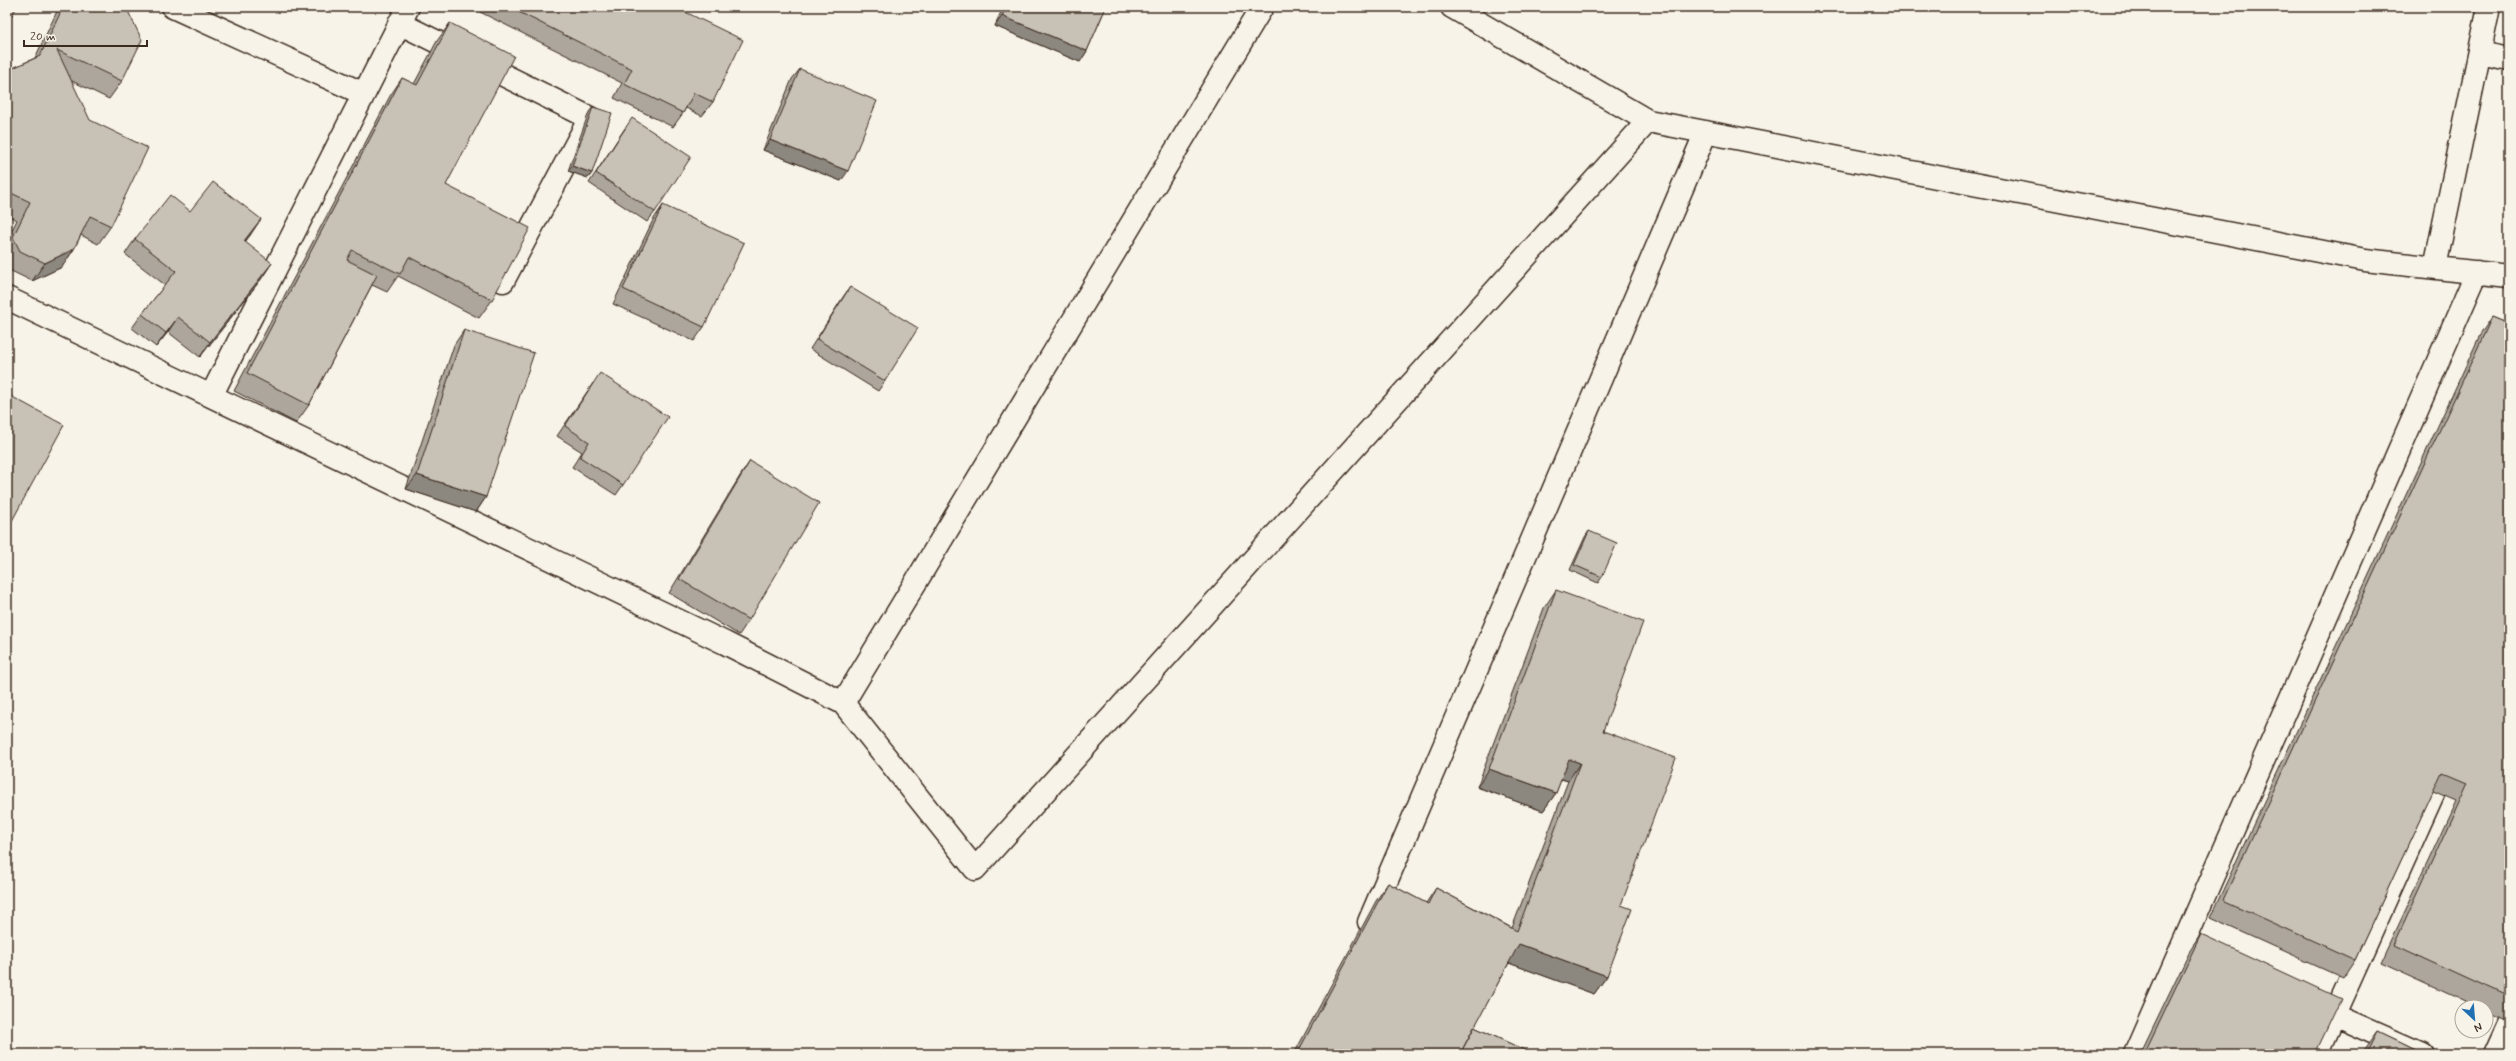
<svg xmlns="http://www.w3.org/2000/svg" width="2516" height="1061" font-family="Mynerve,sans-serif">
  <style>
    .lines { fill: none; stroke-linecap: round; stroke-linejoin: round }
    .minor-casing { stroke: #3b2a1e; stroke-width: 25 }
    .minor { stroke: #f7f3e8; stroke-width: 22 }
    .wall { fill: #aca69d; stroke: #3b2a1e }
    .shaded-wall { fill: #8c877f; stroke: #3b2a1e }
    .building { fill: #c8c1b6; stroke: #3b2a1e }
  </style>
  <rect width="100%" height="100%" fill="#f7f3e8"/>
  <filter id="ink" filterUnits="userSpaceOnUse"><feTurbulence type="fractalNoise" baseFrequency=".025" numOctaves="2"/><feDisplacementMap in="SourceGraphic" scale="8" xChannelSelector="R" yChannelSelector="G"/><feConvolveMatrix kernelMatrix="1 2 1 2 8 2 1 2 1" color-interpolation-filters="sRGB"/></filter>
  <g filter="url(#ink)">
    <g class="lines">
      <defs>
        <path id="minor" d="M173,7L364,94
          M1452,7L1648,121
          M399,23L590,118L503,281
          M2480,53L2509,59
          M2435,267L2489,7
          M7,298L725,643L843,703L975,869L1648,121L2365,260L2509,276
          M211,396L408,7
          M843,703L1262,7
          M1369,922L1706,132
          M2320,1009L2422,1054
          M2135,1054L2477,272
          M2316,1054L2446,765
          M2495,1054L2509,1023"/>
      </defs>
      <use href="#minor" class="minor-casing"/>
      <use href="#minor" class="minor"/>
    </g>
    <path class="wall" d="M59,7H126L122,81L109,99L72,81L111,226L98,244L81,235L74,249L62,267L32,281L7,269V240L17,220L7,215V77L13,68L35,58Z
      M470,7H675L713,102L702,116L686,108L683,113L673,127L614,98L622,83Z
      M1003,7H1106L1087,51L1080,62L995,26Z
      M450,23L446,185L492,300L479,318L398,276L387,292L372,285L309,405L296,423L234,391L390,96L402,78L414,84L437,41Z
      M800,69L841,181L763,150L792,79Z
      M593,107L592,173L588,178L568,171L589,112Z
      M625,128L655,212L647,222L589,183Z
      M663,205L704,327L694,341L613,304L653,220Z
      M190,211L251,234L245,242L262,278L200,357L168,332L156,347L132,328L142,314L165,285L125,254L135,239Z
      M850,287L885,381L878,391L810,349L843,297Z
      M2492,317L2509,324V1017L2507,1021L2486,1011V1007H2477L2381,963L2456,801L2433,791L2355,960L2343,978L2210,918L2480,335Z
      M464,330L486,497L476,512L406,489L454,345Z
      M593,383L623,485L616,495L572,467L582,452L557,436Z
      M750,461L749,620L739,635L669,593L740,476Z
      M1589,531L1602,577L1598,583L1570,570L1585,537Z
      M1556,590L1603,731L1621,905L1607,976L1594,994L1509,963L1474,1027L1533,1054H1294L1376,901L1388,883L1426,903L1436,888L1512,928L1568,781L1561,779L1556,793L1543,811L1477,787L1544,608Z
      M2201,934L2315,1054H2140L2189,952Z
      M2378,1032L2424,1054H2363L2365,1050Z"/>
    <path class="shaded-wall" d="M317,7H349L348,9Z
      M1002,16L1087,51L1080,62L995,26Z
      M770,140L848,171L841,181L763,150Z
      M572,166L592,173L588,178L568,171Z
      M261,219L251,234L234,256L244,241Z
      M74,249L62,267L32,281L45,263Z
      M272,263L262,278L200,357L210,342Z
      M178,317L168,332L156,347L166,333Z
      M417,475L486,497L476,512L406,489Z
      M1569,759L1580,763L1568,781L1556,777Z
      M1489,769L1556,793L1543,811L1477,787Z
      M1519,944L1607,976L1594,994L1506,962Z"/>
    <path class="building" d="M7,7H17L7,23Z
      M63,7H126L142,40L122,81L57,50L90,120L148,148L111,226L90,216L74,249L45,263L20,251L13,237L30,202L7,191V81L13,68L40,56Z
      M509,7H675L743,40L713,102L694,93L683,113L624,84L632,69Z
      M1006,7H1106L1087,51L1002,16Z
      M450,23L514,56L446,185L530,228L492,300L409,257L400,274L352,250L347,260L377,275L309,405L247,373L402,78L417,85Z
      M800,69L877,101L848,171L770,140Z
      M593,107L612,113L592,173L572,166Z
      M632,118L691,157L655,212L596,173Z
      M213,182L261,219L244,241L272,263L210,342L178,317L166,333L142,314L176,271L135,239L170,195L190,211Z
      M663,205L744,243L704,327L623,289Z
      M850,287L918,328L885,381L817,339Z
      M2492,317L2509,324V998L2394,945L2468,783L2442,772L2355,960L2223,900Z
      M464,330L534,353L486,497L417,475Z
      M600,373L668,417L623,485L580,457L589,442L565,426Z
      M7,394L64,425L7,530Z
      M750,461L819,503L749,620L679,579Z
      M1589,531L1617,543L1602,577L1574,565Z
      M1556,590L1643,622L1603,731L1676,758L1621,905L1632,909L1607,976L1519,944L1460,1054H1297L1388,883L1428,904L1436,888L1517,931L1580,763L1569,759L1556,793L1489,769Z
      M2201,934L2341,999L2315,1054H2144Z
      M1474,1027L1533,1054H1460Z
      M2378,1032L2424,1054H2367Z"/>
  </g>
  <rect width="2516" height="1061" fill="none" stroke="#f7f3e8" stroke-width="24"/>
  <rect x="12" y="12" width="2492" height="1037" fill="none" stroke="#3b2a1e" stroke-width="1.5" filter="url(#ink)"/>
  <g transform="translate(2474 1019) rotate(154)"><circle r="19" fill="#f7f3e8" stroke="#aca397"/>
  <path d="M0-3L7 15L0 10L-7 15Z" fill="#1f6fb2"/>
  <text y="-6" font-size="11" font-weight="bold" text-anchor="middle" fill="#3b2a1e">N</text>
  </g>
  <path d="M24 40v6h123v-6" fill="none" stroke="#3b2a1e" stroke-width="2"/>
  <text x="30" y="40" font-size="12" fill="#3b2a1e" stroke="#f7f3e8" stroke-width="3" paint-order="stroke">20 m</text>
</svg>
